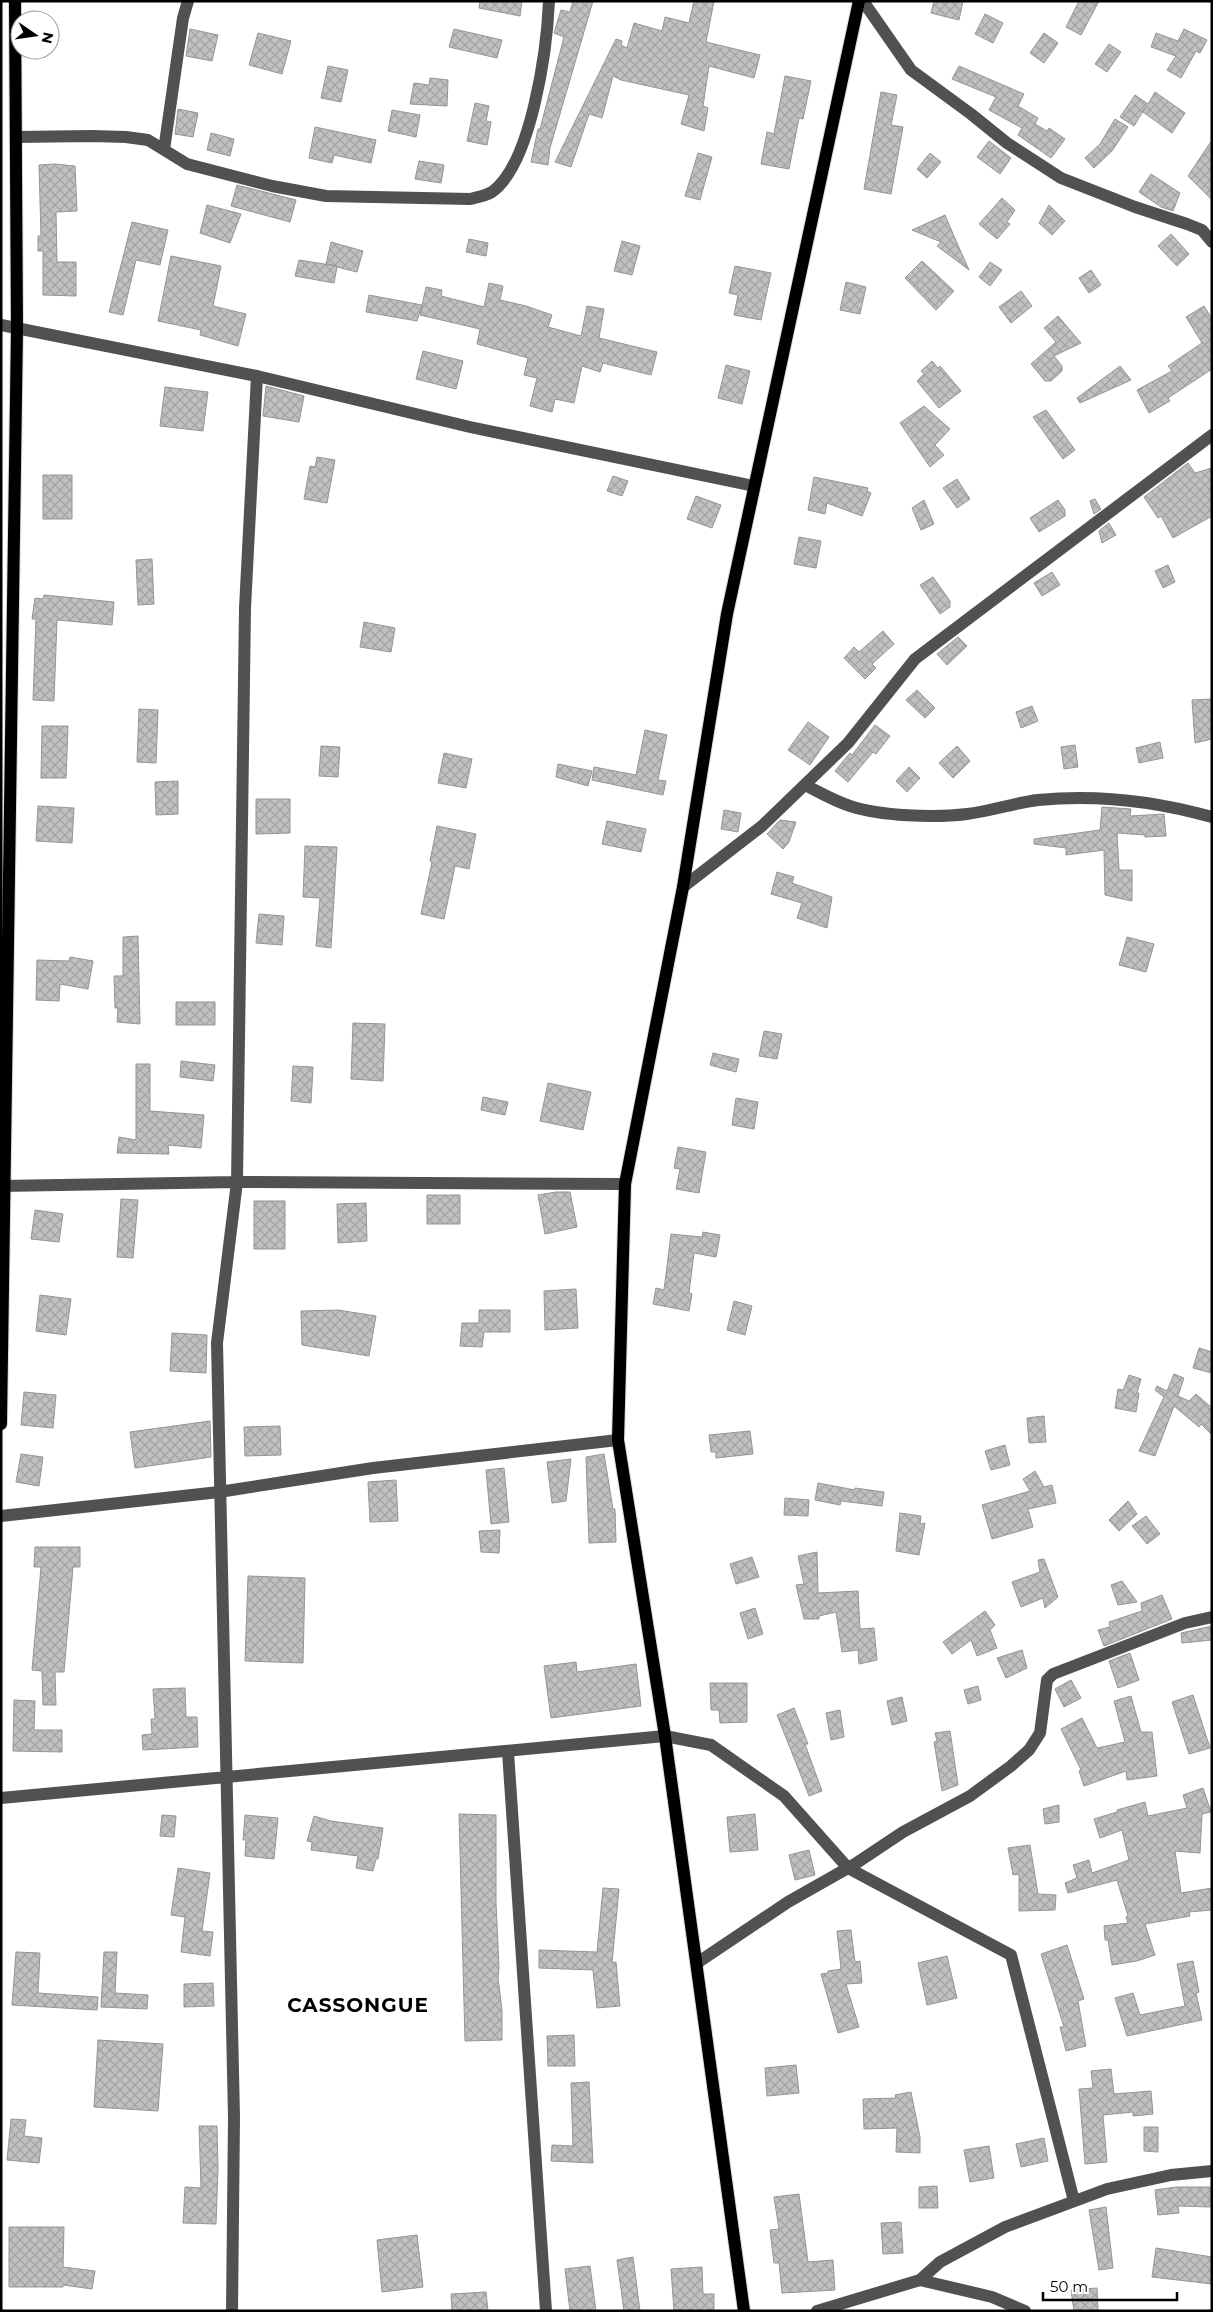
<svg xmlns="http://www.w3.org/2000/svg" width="1213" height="2312" font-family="Montserrat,sans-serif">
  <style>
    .building { fill: url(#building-cross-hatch); stroke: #959595 }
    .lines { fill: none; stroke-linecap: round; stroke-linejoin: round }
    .major-casing { stroke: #dbdbdb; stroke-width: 14 }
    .minor { stroke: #515151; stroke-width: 12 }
    .major { stroke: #000; stroke-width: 12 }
    .labels { text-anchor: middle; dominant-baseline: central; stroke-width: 5; stroke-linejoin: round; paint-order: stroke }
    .district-label { font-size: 20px; font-weight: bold; letter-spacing: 1px; fill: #000; stroke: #fff }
  </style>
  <defs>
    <pattern id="building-cross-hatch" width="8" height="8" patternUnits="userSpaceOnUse" patternTransform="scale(1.25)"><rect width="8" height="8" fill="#c0c0c0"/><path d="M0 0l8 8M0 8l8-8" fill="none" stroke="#a3a3a3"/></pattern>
  </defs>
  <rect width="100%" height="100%" fill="#fff"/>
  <path class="building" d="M480,1H522L520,16L479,8Z
    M573,1H593L550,148L548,165L531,162L538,129H540L564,37L554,33L561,10L570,12Z
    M694,1H714L706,42L760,55L754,78L709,66L703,106L708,108L704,131L681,124L689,95L621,80L613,76L602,118L589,114L571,167L555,162L616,39L622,41L621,45L627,48L634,23L662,31L665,17L689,23Z
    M934,1H963L959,20L931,13Z
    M1079,1H1099L1081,35L1066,27Z
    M985,14L1003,23L993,43L975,34Z
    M190,29L218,35L212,61L186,56Z
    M454,29L502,40L497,58L449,47Z
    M1184,29L1207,40L1200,53L1196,51L1181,78L1167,70L1176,56L1151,47L1156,33L1178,41Z
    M258,33L291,41L282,74L249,65Z
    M1044,33L1058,43L1044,63L1030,53Z
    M1109,44L1121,52L1107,72L1095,64Z
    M328,66L348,70L341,102L321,98Z
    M959,66L1024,94L1018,106L1038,118L1035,124L1047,131L1049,128L1065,139L1051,158L1018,135L1022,128L989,110L996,97L952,79Z
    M785,76L811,81L803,119L799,118L789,169L761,164L767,132L774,134Z
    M430,78L448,80L447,106L410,104L414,83L429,85Z
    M881,92L897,95L891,125L903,127L891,194L864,189Z
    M1155,92L1185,113L1172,133L1143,112L1145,108L1134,126L1120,117L1135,95L1148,104Z
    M475,103L489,106L486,121L491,122L487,145L467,141Z
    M178,109L198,113L193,137L175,134Z
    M392,110L420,115L416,137L388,131Z
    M1115,119L1128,127L1112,151L1094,168L1085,158L1100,144Z
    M315,127L376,140L371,163L334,155L332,163L309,158Z
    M211,133L234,139L230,156L207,150Z
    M1212,140V200L1188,176Z
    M989,141L1011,158L1000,174L977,157Z
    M698,153L712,157L700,200L685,196Z
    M930,153L941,162L927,178L917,169Z
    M419,161L444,165L441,183L415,179Z
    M55,164L75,166L77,211L56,212L57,262H76V296L43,295V251H38V236H41L39,165Z
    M1151,174L1180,193L1173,211L1161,207L1139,192Z
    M237,185L296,200L290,222L231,206Z
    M1002,198L1015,210L1007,222L1010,224L997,239L979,224Z
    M207,205L241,214L230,243L200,233Z
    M1049,205L1065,221L1052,235L1039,223Z
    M945,215L957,243L969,270L937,246L941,242L912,230Z
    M132,222L168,230L160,265L136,260L123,315L109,312Z
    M1171,234L1189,254L1177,266L1158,246Z
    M469,239L488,243L486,256L466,252Z
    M622,241L640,246L632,275L614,271Z
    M331,242L363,251L357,272L337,267L334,283L295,276L299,260L337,266L326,264Z
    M171,256L221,266L213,306L246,314L238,346L200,335L201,330L158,321Z
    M922,261L954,291L936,310L905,278Z
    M990,262L1002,270L990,286L979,277Z
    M735,266L771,273L761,320L734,315L738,295L729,293Z
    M1091,270L1101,285L1089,293L1079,278Z
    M846,282L866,287L860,314L840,310Z
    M489,283L503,286L500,300L526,306L552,315L548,327L581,336L587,306L604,309L599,338L657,352L651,375L603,363L600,372L582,366L574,403L555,399L552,412L530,406L537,378L524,375L528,358L477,344L480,329L420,315L426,287L442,290L441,296L484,307Z
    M1021,291L1032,306L1011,323L999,307Z
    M369,295L422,305L417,321L366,312Z
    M1204,306L1212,319V369L1168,398L1170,401L1149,413L1137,390L1172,371L1168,366L1202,343L1186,317Z
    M1058,316L1081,343L1054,356L1062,366V371L1051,381H1045L1031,364L1056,342L1044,328Z
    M423,351L463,361L456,389L416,379Z
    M932,361L938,368L940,366L961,391L939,408L917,381L924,374L921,371Z
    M726,365L750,371L742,404L718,398Z
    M1120,366L1131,380L1080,403L1077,398Z
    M266,386L304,396L299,422L263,416Z
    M165,387L208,392L203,431L160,426Z
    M924,406L950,429L935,445L944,455L930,467L900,423Z
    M1046,410L1075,450L1063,459L1033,417Z
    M317,457L335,460L327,503L304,499L310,466L315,467Z
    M1188,463L1195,473L1212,468V516L1173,538L1161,516L1158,518L1144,497Z
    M43,475H72V519H43Z
    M613,476L628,481L622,496L607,491Z
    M814,477L868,488L867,491L871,493L862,516L827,503L825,514L808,510Z
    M957,479L970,499L957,508L943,488Z
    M696,496L721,505L712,528L687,519Z
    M1095,499L1101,509L1094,514L1090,501Z
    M924,500L934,524L921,530L912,508Z
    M1058,500L1065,510V516L1039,532L1030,518Z
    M1109,523L1116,535L1102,543L1099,531Z
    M799,537L821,541L816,568L794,564Z
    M152,559L154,604L138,605L136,560Z
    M1168,565L1175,582L1163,588L1155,571Z
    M1052,572L1060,585L1042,596L1034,583Z
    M933,577L950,601V607L940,614L920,585Z
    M44,595L114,602L112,625L57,620L54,701L33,700L36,619H32L35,598L43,599Z
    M364,622L395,628L391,652L360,647Z
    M883,631L894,644L872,664L876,668L865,679L844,658L854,647L859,652Z
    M958,637L967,646L947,665L937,654Z
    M917,690L935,708L925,718L906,700Z
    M1212,699V739L1195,743L1192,700Z
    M1032,706L1038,721L1021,728L1016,712Z
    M139,709L158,710L156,763L137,762Z
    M808,722L829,737L810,765L788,750Z
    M875,725L890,736L876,754L873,752L848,782L835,771L850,753L852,755Z
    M42,726H68L66,778H41Z
    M645,730L667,735L658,780L666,781L663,795L592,780L594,767L636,775Z
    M1160,742L1163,758L1139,763L1136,748Z
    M1075,745L1078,767L1064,769L1061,747Z
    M321,746L340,747L338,777L319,776Z
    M957,746L970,761L953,778L939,763Z
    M444,753L472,759L466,788L438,783Z
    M558,764L592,771L588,786L556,777Z
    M909,767L920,778L907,792L896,781Z
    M178,781V814L156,815L155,782Z
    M256,799H290V833L256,834Z
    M38,806L74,808L72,843L36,841Z
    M1102,807L1131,809L1130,816L1164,814L1166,836L1145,837V835L1117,833L1119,870H1132V901L1105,895L1104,850L1066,855V848L1034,844V839L1100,830Z
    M724,810L741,813L738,832L721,829Z
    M780,820L796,822L789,842L783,849L767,834Z
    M607,821L646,829L641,852L602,844Z
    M437,826L476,834L469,869L455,866L444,919L421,914L432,862L430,861Z
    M305,846L337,847L331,948L316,946L320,898L303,897Z
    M777,872L794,877L792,883L832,897L827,928L797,918L802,903L771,894Z
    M259,914L284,916L282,945L256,943Z
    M138,936L140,1024L117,1022L118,1008H115L114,976H123V937Z
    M1127,937L1154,944L1146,972L1119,965Z
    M70,957L93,961L88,989L60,984L59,1001L36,1000L37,960L69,961Z
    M176,1002H215V1025H176Z
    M353,1023L385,1024L383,1081L351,1079Z
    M764,1031L782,1034L777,1059L759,1056Z
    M713,1053L739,1059L736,1072L710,1065Z
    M181,1061L215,1065L213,1081L180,1077Z
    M136,1064H150V1111L204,1115L201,1148L168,1145L169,1154L117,1153L119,1137L136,1140Z
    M293,1066L313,1067L311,1103L291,1101Z
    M548,1083L591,1092L583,1130L540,1121Z
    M483,1097L508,1102L505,1115L481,1110Z
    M736,1098L758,1102L754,1129L732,1125Z
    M678,1147L706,1152L699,1193L676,1189L680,1169L674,1168Z
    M556,1192H570L577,1227L545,1234L538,1195Z
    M427,1195H460V1224H427Z
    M121,1199L138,1200L133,1258L117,1257Z
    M254,1201H285V1249H254Z
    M366,1203L367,1241L338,1243L337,1204Z
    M35,1210L63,1214L59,1242L31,1239Z
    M703,1232L720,1235L716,1257L694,1253L689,1293L692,1294L689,1311L653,1304L656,1288L664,1290L671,1234L702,1237Z
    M576,1289L578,1328L545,1330L544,1291Z
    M40,1295L71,1299L66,1335L36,1331Z
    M734,1301L752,1306L745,1335L727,1330Z
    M338,1310L376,1316L369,1356L302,1345L301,1311Z
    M479,1310H510V1332H484L482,1347L460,1346L462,1323H479Z
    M172,1333L207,1335L206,1373L170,1371Z
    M1199,1348L1212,1352V1373L1193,1368Z
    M1174,1374L1184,1378L1178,1396L1189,1401L1196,1394L1212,1408V1435L1201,1424L1199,1427L1174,1406L1155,1456L1139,1451L1164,1397L1155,1390L1157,1386L1167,1391Z
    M1129,1375L1141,1379L1137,1393H1139L1136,1412L1115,1408L1118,1389L1123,1390Z
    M24,1392L56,1395L53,1428L21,1425Z
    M1044,1416L1046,1442L1029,1443L1027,1418Z
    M210,1421L211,1457L135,1468L130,1432Z
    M280,1426L281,1455L245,1456L244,1427Z
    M750,1431L753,1454L716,1458V1452H711L709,1435Z
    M1005,1445L1010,1465L991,1470L985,1451Z
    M21,1454L43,1457L39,1486L16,1482Z
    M604,1454L613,1509H615L616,1542L589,1543L586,1457Z
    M571,1459L566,1501L552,1503L547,1462Z
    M504,1468L509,1522L491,1524L486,1470Z
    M1035,1471L1044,1487L1052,1485L1056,1503L1028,1509L1033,1527L992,1539L982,1505L1030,1491L1023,1479Z
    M396,1480L398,1521L370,1522L368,1482Z
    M818,1483L855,1490V1488L884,1492L882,1506L841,1501L840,1505L815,1500Z
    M785,1498L809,1500L808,1516L784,1515Z
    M1128,1501L1137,1514L1119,1531L1109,1520Z
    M900,1513L921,1516L920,1524L925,1523L919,1555L896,1551Z
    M1146,1516L1160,1534L1147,1544L1132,1526Z
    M500,1530L499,1553L481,1552L479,1531Z
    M35,1547H80V1567H73L64,1672H55L56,1705H43L42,1671L32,1670L41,1567H34Z
    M817,1552L818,1593L858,1591L860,1629L874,1628L877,1660L859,1664L858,1650L842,1652L836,1612L819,1616V1619H804L796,1585L804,1584L798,1556Z
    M752,1557L759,1577L736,1584L730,1564Z
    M1044,1559L1058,1597L1045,1608L1043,1598L1021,1607L1012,1582L1040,1572L1038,1560Z
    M248,1576L305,1578L303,1663L245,1661Z
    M1122,1581L1137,1602L1118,1605L1111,1585Z
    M1162,1595L1172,1619L1104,1646L1098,1630L1110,1627L1109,1622L1142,1611L1141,1603Z
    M755,1608L763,1634L748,1639L740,1613Z
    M985,1611L995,1625L990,1630L997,1648L977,1656L971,1640L952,1654L943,1642Z
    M1212,1626V1640L1182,1643L1181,1633Z
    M1022,1650L1027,1668L1006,1678L997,1658Z
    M1130,1653L1139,1680L1118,1688L1109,1661Z
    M576,1662L577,1672L636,1664L641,1706L551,1718L544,1666Z
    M1071,1680L1081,1698L1064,1707L1055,1689Z
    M710,1683H747V1722L720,1723L719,1710H711Z
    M978,1686L981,1700L968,1704L964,1690Z
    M185,1688L186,1717H197L198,1747L143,1750L142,1735L152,1734L151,1719H155L153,1689Z
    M1193,1695L1210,1748L1189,1754L1172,1702Z
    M1131,1696L1141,1732H1152L1157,1776L1127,1780L1126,1771L1084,1786L1079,1771L1081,1770L1061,1729L1082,1718L1097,1748L1125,1742L1114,1701Z
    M902,1697L907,1721L892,1725L887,1701Z
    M14,1700L35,1701L34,1730H62V1752L13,1751Z
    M794,1708L808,1744H805L822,1791L809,1796L777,1715Z
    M840,1710L844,1737L831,1740L826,1713Z
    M950,1731L958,1785L942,1791L934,1742L937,1741L935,1733Z
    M1203,1788L1211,1812L1202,1814L1200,1853L1175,1851L1181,1893L1212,1888V1910L1189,1912L1190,1916L1145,1924L1155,1955L1137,1961L1112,1965L1108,1940H1105L1104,1926L1128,1923L1126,1917L1128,1916L1117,1880L1068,1893L1065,1883L1077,1878L1073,1865L1089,1860L1092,1873L1129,1860L1122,1830L1100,1838L1094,1819L1117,1812V1810L1145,1802L1148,1816L1187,1808L1183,1795Z
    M1059,1805V1822L1045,1824L1043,1809Z
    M459,1814L496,1815V1902L499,1968L498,1978L502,2010V2040L465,2041Z
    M755,1814L758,1850L730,1852L727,1817Z
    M162,1815L176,1816L174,1837L160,1836Z
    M245,1815L278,1818L274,1859L245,1856L246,1840H243Z
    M314,1816L331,1821L383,1828L378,1859H376L373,1871L356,1868L358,1856L311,1850L312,1842L307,1841Z
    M1030,1845L1038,1894L1056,1895L1055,1910L1019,1911V1874L1013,1875L1008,1848Z
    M809,1850L815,1875L795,1880L789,1855Z
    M178,1868L210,1873L202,1931L213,1932L210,1956L181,1952L185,1917L171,1915Z
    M603,1888L619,1889L612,1963L616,1962L620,2006L597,2008L593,1970L539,1968V1950L597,1952Z
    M851,1930L855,1962L860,1961L862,1983L846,1984L859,2027L838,2033L821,1974L828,1973V1971L841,1969L837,1931Z
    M1067,1945L1084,1999L1078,2001L1086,2046L1066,2051L1060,2027H1064L1041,1954Z
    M16,1952L40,1953L38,1993L98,1997L97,2010L12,2005Z
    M104,1952H117L115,1993L148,1995L147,2009L101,2007Z
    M947,1956L957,1998L927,2005L918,1963Z
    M1193,1961L1199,1992L1196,1993L1202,2020L1127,2036L1115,1998L1133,1993L1140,2015L1185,2006L1177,1964Z
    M213,1983L214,2006L184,2007V1984Z
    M574,2035L575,2066H548L547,2036Z
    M98,2040L163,2044L158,2111L94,2107Z
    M796,2065L799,2093L767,2096L765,2068Z
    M1111,2069L1114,2094L1151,2091L1153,2114L1133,2116V2112L1103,2115L1107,2162L1085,2164L1079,2089L1093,2088L1091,2071Z
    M589,2082L593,2163L551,2161L552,2145L573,2146L571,2083Z
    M911,2092L920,2137V2153L896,2152L897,2128L864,2129L863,2099L896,2098L895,2095Z
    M11,2119L26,2120L24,2136L42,2138L39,2163L7,2160Z
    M199,2126H217L218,2169L216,2224L183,2223L185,2187L201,2188Z
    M1144,2127H1158V2152L1144,2151Z
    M1044,2138L1048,2161L1021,2167L1016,2144Z
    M989,2146L994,2178L970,2182L964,2150Z
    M937,2186L938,2208H919V2187Z
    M1176,2187H1210V2207L1178,2206L1179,2213L1158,2215L1155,2190Z
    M799,2194L808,2262L833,2260L835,2290L782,2293L779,2263H774L770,2230L779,2229L774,2197Z
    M1106,2207L1113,2268L1099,2270L1089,2210Z
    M901,2222L903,2253L883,2254L881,2223Z
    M9,2227H64L63,2267L95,2271L92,2289L63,2285V2287H9Z
    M417,2235L423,2287L382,2292L377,2240Z
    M1156,2248L1212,2257V2284L1152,2277Z
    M633,2257L640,2311H624L617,2260Z
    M590,2266L596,2311H570L565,2269Z
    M702,2267L703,2294H714V2311H674L671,2269Z
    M1097,2288L1098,2310L1074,2311L1071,2290Z
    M486,2292L488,2311H452L451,2294Z"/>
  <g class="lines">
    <defs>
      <path id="major" d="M1,1424L17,329L15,1
        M744,2311L665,1736L618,1440L625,1184L683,887L727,614L859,1"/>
    </defs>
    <use href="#major" class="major-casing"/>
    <path class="minor" d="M863,1L911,70L971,114L1007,143L1061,178L1135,207L1187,224L1202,230L1212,242
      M16,137L92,136L126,137L148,140L187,164L272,186L326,196L470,199C478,197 485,196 492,192C532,163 547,48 549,1
      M164,150L183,18L188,1
      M1,325L257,376L470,427L754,486
      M805,785C819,792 834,801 850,806C880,816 935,818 967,814C991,811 1014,803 1038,800C1097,794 1155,801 1212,817
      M683,887L762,826L848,743L915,659L1212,435
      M1,1186L237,1182L625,1184
      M1,1516L219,1492L373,1468L618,1440
      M508,1752L546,2311
      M1,1798L665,1736L711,1745L784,1796L848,1868L1011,1955L1074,2201
      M697,1963L788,1902L855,1864L903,1832L970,1796L1011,1766L1029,1750L1040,1733L1047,1680L1053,1674L1185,1623L1212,1617
      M920,2280L992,2297L1025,2311
      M232,2311L234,2117L217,1343L237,1182L245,608L257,376
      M817,2311L920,2280L940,2262L1005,2227L1107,2189L1171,2175L1212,2171"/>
    <use href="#major" class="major"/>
  </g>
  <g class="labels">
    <g class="district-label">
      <text x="358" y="2005">CASSONGUE</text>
    </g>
  </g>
  <rect width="1213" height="2312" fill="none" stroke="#000000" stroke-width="5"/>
  <g transform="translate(35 35) rotate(103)"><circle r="24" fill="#ffffff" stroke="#999999"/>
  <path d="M0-4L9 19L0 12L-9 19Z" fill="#000000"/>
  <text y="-8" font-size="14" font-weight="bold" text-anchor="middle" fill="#000000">N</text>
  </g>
  <path d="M1043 2292v8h134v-8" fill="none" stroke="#000000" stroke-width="2.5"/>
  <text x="1050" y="2292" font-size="15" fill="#000000" stroke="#ffffff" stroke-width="4" paint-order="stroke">50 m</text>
</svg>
